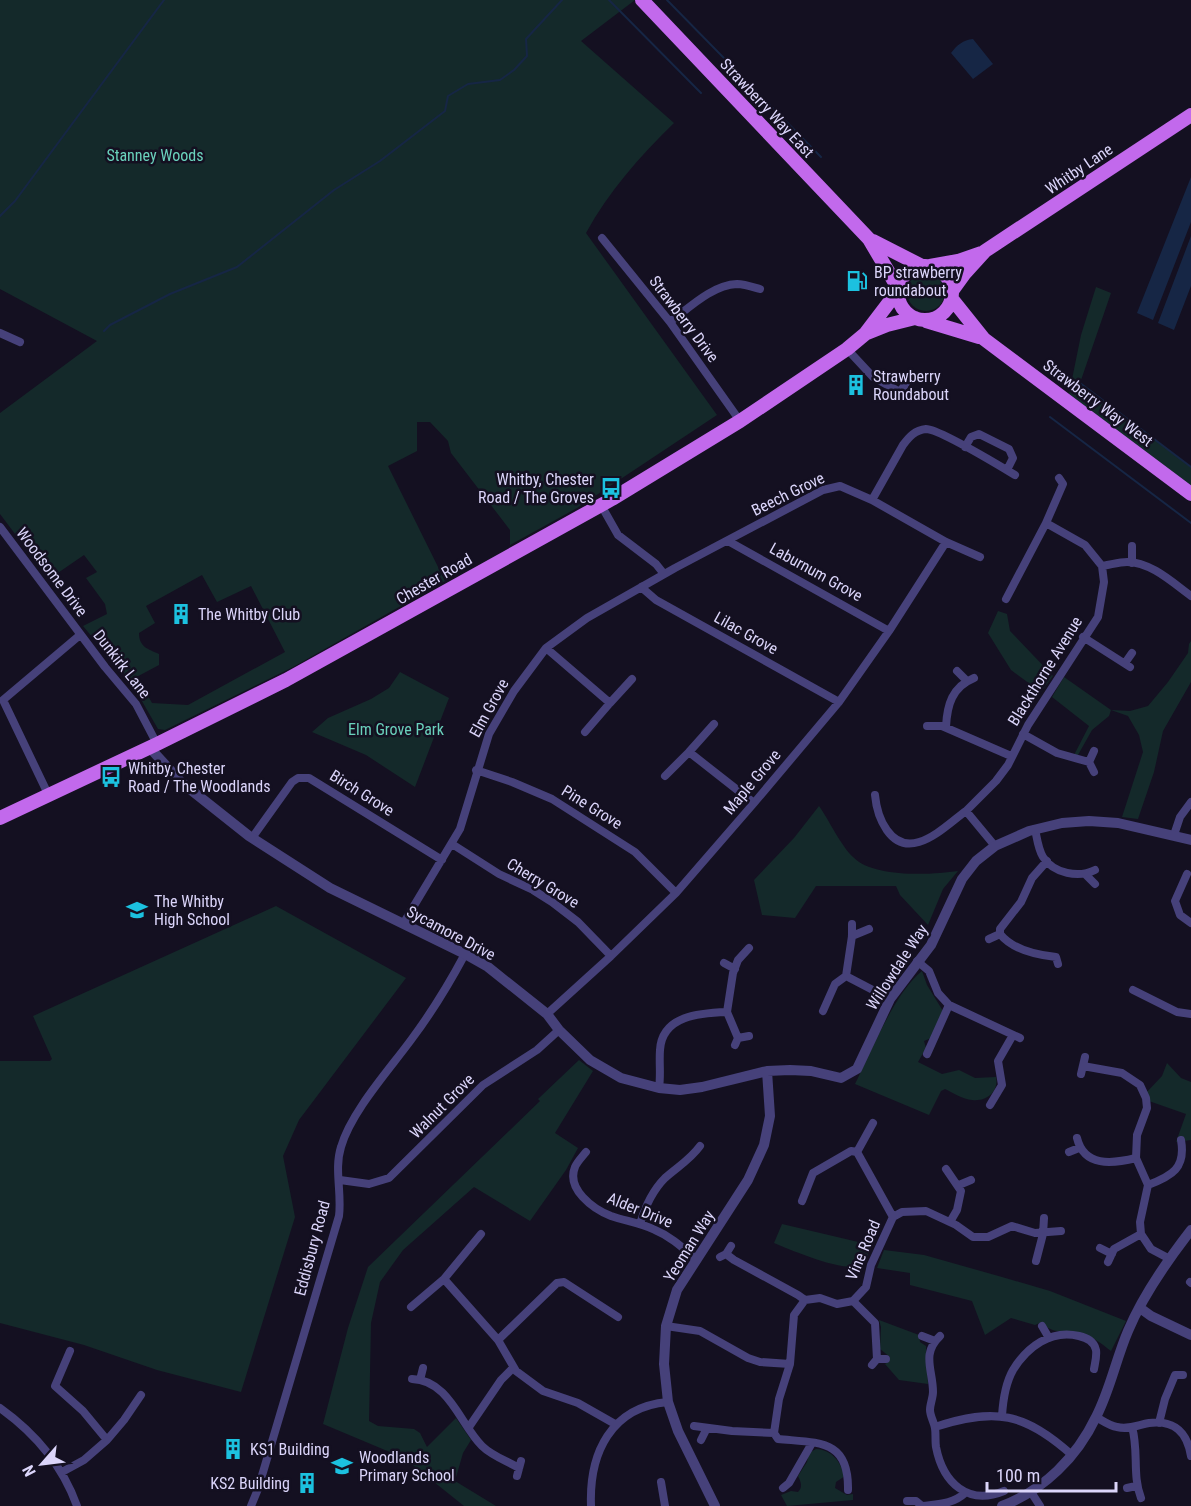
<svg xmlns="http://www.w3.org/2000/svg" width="1191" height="1506" font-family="'Roboto Condensed',sans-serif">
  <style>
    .green { fill: #14292a }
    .water { fill: #162645 }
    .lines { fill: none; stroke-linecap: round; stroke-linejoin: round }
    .stream { stroke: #162645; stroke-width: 2 }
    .minor { stroke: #46417a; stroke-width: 8 }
    .tertiary { stroke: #46417a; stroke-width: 10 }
    .primary { stroke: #c269ec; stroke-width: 14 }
    .labels { text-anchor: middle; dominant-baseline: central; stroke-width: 5; stroke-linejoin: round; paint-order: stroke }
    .street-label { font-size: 16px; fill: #dbd5fa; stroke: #141021 }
    .park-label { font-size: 16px; fill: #6ad1bc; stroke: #141021 }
    .poi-label { font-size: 16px; fill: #dbd5fa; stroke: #141021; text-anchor: start }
  </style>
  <rect width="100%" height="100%" fill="#141021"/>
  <path class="green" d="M0,0H635L581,41L674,123C640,156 609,191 586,233L717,415L577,508L510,545V530L451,453L448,441L430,422H417V451L388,466L445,581L293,667L165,730L158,729L135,689L142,685L152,703L188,705L285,652L251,586L217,602L202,575L146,606L155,623L139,633C139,647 148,649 159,654V665L129,681L83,626L107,614L105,604L86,578L97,572L84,555L49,579L0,514V413L97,341L0,289Z
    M907 292a19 19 0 1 1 38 0a19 19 0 1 1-38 0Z
    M1096,287L1111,293L1080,383L1191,467V487L1069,394L1081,335Z
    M998,611L1007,614L1010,631L1053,676L1041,692L1011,670L988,633Z
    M1191,641V682L1163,731L1154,772L1138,819L1122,817L1143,752L1139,735L1128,716L1111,710L1109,716L1092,730L1078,755H1074L1089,726L1052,697L1064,677L1111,710L1130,711L1148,706L1168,682L1188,653L1189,644Z
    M400,672L449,698L415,787L366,755L312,732L328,718L371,699L389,688Z
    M819,806C829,820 841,846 853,857C873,878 931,875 958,871L943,889L928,925L900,895L896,886H816L795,918L762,915L754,880L794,838Z
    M276,906L406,978L299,1120L283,1156L295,1217L241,1392L157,1370L84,1345L0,1323V1061H50L52,1059L33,1016Z
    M922,971L927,985L943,1011L931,1038L924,1041L926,1048L918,1062L942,1074L959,1070L975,1078L996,1077C999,1091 987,1102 972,1100C963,1099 953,1093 945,1089L941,1091L929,1115L855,1084C871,1052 895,992 922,971Z
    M579,1060L593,1071L555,1133L578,1148L566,1170L530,1221L474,1187L403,1250L380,1282L371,1323L369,1421L378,1426L414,1429L420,1433L427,1447L456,1418L471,1440L463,1453L455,1481L496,1506H464L404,1458L323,1424L348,1328L368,1267L540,1101L538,1099Z
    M1167,1063L1181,1078L1191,1082V1140L1176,1142L1186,1114L1146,1100L1145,1094L1162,1076Z
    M782,1224L871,1245C869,1251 867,1262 860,1265C844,1273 791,1250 774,1243Z
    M884,1250L924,1255L1002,1277L1050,1291L1126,1321L1111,1351C1102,1344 1093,1337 1082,1334C1067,1329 1052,1336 1042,1322L1035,1325L1011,1318L985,1335L972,1301L910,1285V1273L877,1268Z
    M879,1320L919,1335L920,1342L926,1346L928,1384L899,1380L885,1364L889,1361L890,1357L880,1349L881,1327Z
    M816,1449C833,1450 840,1462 845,1476L836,1482L835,1488L847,1495L853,1494V1500L787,1506L781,1495L791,1491L798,1492C803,1487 801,1482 798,1476L807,1462L809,1453Z"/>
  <path class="water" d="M973,39L993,64L973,79L951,53C957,45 963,40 973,39Z
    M1191,177V222L1153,320L1137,313Z
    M1191,236V286L1174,330L1158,323Z"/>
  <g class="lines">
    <path class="stream" d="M609,0L701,93
      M667,0L821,157
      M0,216L15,201L164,0
      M104,331L110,325L170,294L237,267L334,190L380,161L445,111L448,96L468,84L500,80L514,70L527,56L526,39L562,0
      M1080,383L1191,467
      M1050,417L1191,523"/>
    <path class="minor" d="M602,238L670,322L740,421
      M670,322C689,308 712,285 737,284C744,284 753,287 760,289
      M0,333L20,342
      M847,349L873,377L900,392L910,377
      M965,447L971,437L979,434L1009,449L1013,458L1007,470
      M872,500L903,445C909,437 915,430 926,429C939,429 1000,466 1015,475
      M601,505L618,535L656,564L664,574
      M0,527L105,667L136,704L157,744
      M728,541L889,631
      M1132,546V563
      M1102,566C1110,565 1119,562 1127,562C1151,562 1173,583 1191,596
      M641,587L656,600L839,702
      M1006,599L1046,523
      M1083,637L1130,667
      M546,648L610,703L632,679
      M1125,663L1132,653
      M957,671L967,681
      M927,726H942L1011,756
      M946,727C947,705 952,687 974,678
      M585,732L610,703
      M1023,734L1057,753L1089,762L1094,772
      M689,752L714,724
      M1089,762L1094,751
      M476,770L512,782L552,799L635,852L676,893
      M665,776L689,752L754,803
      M48,794L3,700L80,635
      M875,795C877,817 890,851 919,842C936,837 952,821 966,811L995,846
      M966,811L996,781L1008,765L1028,725L1098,617L1104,582L1102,566L1085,545L1046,523L1063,484L1059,478
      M1035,829C1037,838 1038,849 1043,857C1054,874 1079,878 1095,870
      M1174,835L1180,817L1191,802
      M252,838L292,782L298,778H309L442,860
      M452,844L499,874L533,890L552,902L578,922L611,956
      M1047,861L1032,878L1021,902L1000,929V934C1013,950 1036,955 1056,957L1058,964
      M1187,874L1175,901L1180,915L1191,923
      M1086,875L1095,884
      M403,924L460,829L489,734L514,691L546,648L587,618L675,568L823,490L840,486L872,500L946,542L980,557
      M852,936L869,929
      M989,939L1000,934
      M917,961L929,971L938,993L949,1005L1020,1038
      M724,963L735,969
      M846,976L852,936V924
      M1133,990L1177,1012L1191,1014
      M823,1011L835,984L846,976L890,999
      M547,1014L611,956L676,893L754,803L839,702L889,631L946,542
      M738,1038L749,1036
      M735,1045L738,1038L727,1012L733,973L738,960L749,948
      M927,1054L949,1005
      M1083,1066L1122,1073L1140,1085L1146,1098L1147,1108L1137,1135L1136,1158L1148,1185L1140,1222L1141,1234L1151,1249L1168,1258
      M1081,1074L1085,1057
      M659,1088C661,1075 659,1063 660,1050C662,1015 701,1013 727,1012
      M990,1105L1002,1085L998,1061L1013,1035
      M1077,1138C1084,1167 1112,1164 1136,1158
      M586,1152C582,1157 577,1162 575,1167C566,1189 593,1209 611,1216C625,1221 641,1223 655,1230C672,1237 684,1249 697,1260
      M857,1152L873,1123
      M1069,1152L1079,1148
      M946,1169L961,1191L957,1210L950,1222
      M340,1180L369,1184L389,1178L483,1085L537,1050L559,1030
      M959,1185L971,1180
      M1148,1185C1172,1176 1186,1168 1181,1140
      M802,1201L813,1173L851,1151L857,1152L893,1217
      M640,1224C645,1207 652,1191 665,1178C677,1167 690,1160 700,1146
      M1100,1248L1112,1254
      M726,1254L731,1246
      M720,1257L726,1254L734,1260L798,1295L805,1300
      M1036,1261L1043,1234L1044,1218
      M1108,1262L1114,1249L1141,1234
      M444,1279L498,1340L516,1371L543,1391L578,1403L615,1424
      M1190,1282L1191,1283
      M853,1301L875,1323L877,1359L872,1365
      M411,1307L444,1279L481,1234
      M666,1326L700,1331L748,1358L760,1362L790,1364
      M1042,1326L1049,1338
      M922,1336L935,1341
      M940,1336C921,1354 933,1370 933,1392C933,1398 930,1404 930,1410C930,1416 934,1422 935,1428C936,1434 935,1441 936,1447C943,1483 968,1506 1004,1491
      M498,1340L557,1283L564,1282L618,1317
      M877,1359H886
      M412,1379C449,1380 460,1424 482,1446C492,1456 507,1461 519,1468
      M420,1380L423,1368
      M0,1408C35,1433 62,1464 77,1506
      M1002,1416C1003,1400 1005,1384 1013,1370C1027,1347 1051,1329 1079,1336C1087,1338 1094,1341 1096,1350C1097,1356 1095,1363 1094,1369
      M1096,1417C1103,1421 1110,1426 1117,1427C1129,1430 1138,1425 1149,1423C1175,1420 1187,1432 1191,1456
      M1159,1423L1165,1399L1175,1375H1183
      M694,1426L732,1431L774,1433
      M469,1427L501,1380L513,1368
      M935,1427C995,1407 1025,1413 1072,1455
      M1132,1427C1139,1451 1132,1475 1141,1498
      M774,1433L779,1399L790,1364L794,1315L805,1300L820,1298L837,1304L853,1301L866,1287L871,1265L893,1217L902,1212L926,1211L956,1225L973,1237H988L1012,1226L1035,1233L1061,1231
      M774,1433L778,1439C819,1443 849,1439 848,1490
      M107,1440L124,1420L141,1395
      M701,1440L707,1428
      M62,1472L84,1460L107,1440L83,1411L55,1386L70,1351
      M517,1476L521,1461
      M661,1482L665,1506
      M783,1488L789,1483L812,1443
      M1127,1488L1136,1486
      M1031,1492L1040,1506
      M907,1501H916L922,1506
      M251,1506L258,1489L339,1216C342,1193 334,1169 341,1147C351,1112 389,1070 411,1040C432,1012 449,984 465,954
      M591,1506C589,1453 611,1407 668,1402
      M923,1506C939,1504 953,1504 965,1493"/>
    <path class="tertiary" d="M149,747L181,782L249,836L330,888L465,954L488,967L547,1014L559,1030L590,1060L621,1078L659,1088L680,1090L702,1087L767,1071L790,1070L811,1071L841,1078L857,1069L890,999L931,945L962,879L976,861L995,846L1029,831L1062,823L1089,821L1118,823L1191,840
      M1140,1308L1151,1316L1191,1335
      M715,1506L678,1431L668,1402L664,1364L666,1326L677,1290L748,1180L764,1145L770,1116L767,1071
      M1002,1506C1044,1490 1077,1457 1096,1417C1110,1390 1116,1359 1128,1331C1143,1295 1167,1261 1191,1230"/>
    <path class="primary" d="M642,0L869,239L898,288
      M873,241L922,266
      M898 293a27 27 0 1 1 54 0a27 27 0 1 1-54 0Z
      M930,266L958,261L981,253
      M952,291L965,273L985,251L1191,115
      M952,299L984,339L1191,494
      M926,321L979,337
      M867,333L887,325L915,318
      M0,818L157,744L286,680L612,499L740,421L847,349L865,334L897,292"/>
  </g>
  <defs>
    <symbol id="fuel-bare" viewBox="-9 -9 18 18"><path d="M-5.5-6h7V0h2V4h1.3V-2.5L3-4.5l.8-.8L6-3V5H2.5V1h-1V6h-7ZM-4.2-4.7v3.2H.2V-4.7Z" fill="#1cc1df" stroke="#141021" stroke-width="2.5" paint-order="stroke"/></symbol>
    <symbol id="building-bare" viewBox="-9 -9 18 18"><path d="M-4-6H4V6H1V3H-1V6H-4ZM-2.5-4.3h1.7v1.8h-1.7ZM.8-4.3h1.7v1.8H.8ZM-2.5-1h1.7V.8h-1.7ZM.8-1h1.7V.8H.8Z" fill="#1cc1df" stroke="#141021" stroke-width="2.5" paint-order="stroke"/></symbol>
    <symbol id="bus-bare" viewBox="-9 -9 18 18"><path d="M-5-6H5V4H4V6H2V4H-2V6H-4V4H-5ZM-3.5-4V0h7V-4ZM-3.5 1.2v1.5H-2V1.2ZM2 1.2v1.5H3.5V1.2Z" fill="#1cc1df" stroke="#141021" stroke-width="2.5" paint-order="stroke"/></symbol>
    <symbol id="school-bare" viewBox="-9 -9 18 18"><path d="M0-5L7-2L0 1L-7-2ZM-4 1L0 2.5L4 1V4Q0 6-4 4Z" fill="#1cc1df" stroke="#141021" stroke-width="2.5" paint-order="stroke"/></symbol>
  </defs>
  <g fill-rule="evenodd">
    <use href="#fuel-bare" x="842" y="266" width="30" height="30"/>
    <use href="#building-bare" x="841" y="370" width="30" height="30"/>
    <use href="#bus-bare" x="596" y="473" width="30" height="30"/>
    <use href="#building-bare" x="166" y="599" width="30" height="30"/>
    <use href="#bus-bare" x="96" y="762" width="30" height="30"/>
    <use href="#school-bare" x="122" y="895" width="30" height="30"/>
    <use href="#building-bare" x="218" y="1434" width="30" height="30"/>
    <use href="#school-bare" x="327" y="1451" width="30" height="30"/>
    <use href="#building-bare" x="292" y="1468" width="30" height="30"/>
  </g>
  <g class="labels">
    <g class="street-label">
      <text transform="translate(767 108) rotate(47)">Strawberry Way East</text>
      <text transform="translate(1079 169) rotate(-34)">Whitby Lane</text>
      <text transform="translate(684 319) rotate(53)">Strawberry Drive</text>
      <text transform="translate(1098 403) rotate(37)">Strawberry Way West</text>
      <text transform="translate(788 494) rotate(-26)">Beech Grove</text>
      <text transform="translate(52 572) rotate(53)">Woodsome Drive</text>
      <text transform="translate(816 572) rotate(29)">Laburnum Grove</text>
      <text transform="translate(434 579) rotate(-30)">Chester Road</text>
      <text transform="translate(746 633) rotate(29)">Lilac Grove</text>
      <text transform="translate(122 664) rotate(52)">Dunkirk Lane</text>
      <text transform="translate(1045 671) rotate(-58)">Blackthorne Avenue</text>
      <text transform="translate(489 708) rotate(-61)">Elm Grove</text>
      <text transform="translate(752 782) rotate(-50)">Maple Grove</text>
      <text transform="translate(362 793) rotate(32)">Birch Grove</text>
      <text transform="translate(592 807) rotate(32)">Pine Grove</text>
      <text transform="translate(543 883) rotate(31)">Cherry Grove</text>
      <text transform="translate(451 933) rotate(28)">Sycamore Drive</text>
      <text transform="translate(897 967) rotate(-57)">Willowdale Way</text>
      <text transform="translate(442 1106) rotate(-45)">Walnut Grove</text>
      <text transform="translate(640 1210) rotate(22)">Alder Drive</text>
      <text transform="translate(689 1246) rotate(-58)">Yeoman Way</text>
      <text transform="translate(312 1248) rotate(-75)">Eddisbury Road</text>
      <text transform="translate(863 1250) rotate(-67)">Vine Road</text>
    </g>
    <g class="park-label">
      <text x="155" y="155">Stanney Woods</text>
      <text x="396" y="729">Elm Grove Park</text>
    </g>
    <g class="poi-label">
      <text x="874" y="272">BP strawberry<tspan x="874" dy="18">roundabout</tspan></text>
      <text x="873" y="376">Strawberry<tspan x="873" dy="18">Roundabout</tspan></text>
      <text x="594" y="479" text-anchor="end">Whitby, Chester<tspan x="594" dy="18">Road / The Groves</tspan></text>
      <text x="198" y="614">The Whitby Club</text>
      <text x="128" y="768">Whitby, Chester<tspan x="128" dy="18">Road / The Woodlands</tspan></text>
      <text x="154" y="901">The Whitby<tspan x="154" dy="18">High School</tspan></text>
      <text x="250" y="1449">KS1 Building</text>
      <text x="359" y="1457">Woodlands<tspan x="359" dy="18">Primary School</tspan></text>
      <text x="290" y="1483" text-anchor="end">KS2 Building</text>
    </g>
  </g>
  <g transform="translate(42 1464) rotate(242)" stroke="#141021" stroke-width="4.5" paint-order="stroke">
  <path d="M0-4.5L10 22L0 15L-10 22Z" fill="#dbd5fa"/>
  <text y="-9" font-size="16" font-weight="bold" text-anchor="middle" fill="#dbd5fa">N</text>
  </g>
  <path d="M987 1482v9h129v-9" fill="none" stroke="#dbd5fa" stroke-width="3"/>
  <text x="996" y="1482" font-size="18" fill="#dbd5fa" stroke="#141021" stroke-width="4.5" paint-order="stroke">100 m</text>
</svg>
